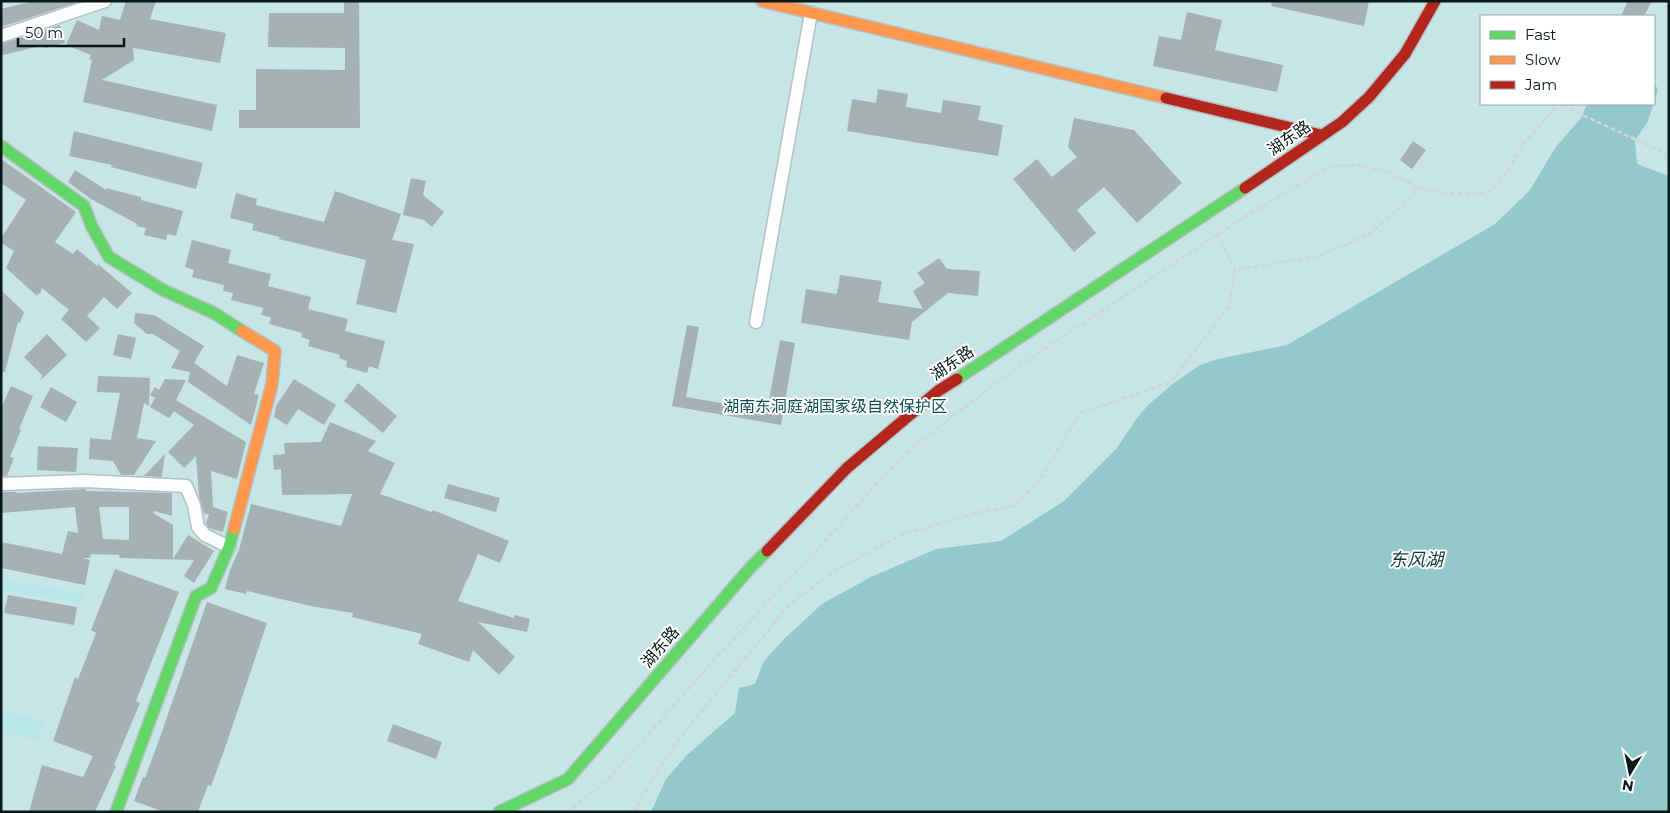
<svg xmlns="http://www.w3.org/2000/svg" width="1670" height="813" font-family="Montserrat,'Noto Sans SC',sans-serif">
  <style>
    .green { fill: #c7e5e6; fill-rule: evenodd }
    .forest { fill: #b9e6e8 }
    .water { fill: #94c9cc }
    .building { fill: #a6b1b1; fill-rule: evenodd }
    .lines { fill: none; stroke-linecap: round; stroke-linejoin: round }
    .street-casing { stroke: #b5c0c1; stroke-width: 15 }
    .fast-casing { stroke: #b5c0c1; stroke-width: 14 }
    .slow-casing { stroke: #b5c0c1; stroke-width: 14 }
    .jam-casing { stroke: #b5c0c1; stroke-width: 14 }
    .path { stroke: #d2d5d5; stroke-width: 2.5; stroke-dasharray: 5 2.5; stroke-linecap: butt }
    .street { stroke: #fdfefe; stroke-width: 12 }
    .fast { stroke: #63d668; stroke-width: 11 }
    .slow { stroke: #ff974d; stroke-width: 11 }
    .jam { stroke: #b3261e; stroke-width: 11 }
    .labels { text-anchor: middle; dominant-baseline: central; stroke-width: 4; stroke-linejoin: round; paint-order: stroke }
    .street-label { font-size: 16px; fill: #091919; stroke: #fff }
    .park-label { font-size: 16px; fill: #0e5053; stroke: #fff }
    .water-label { font-size: 18px; font-style: italic; fill: #15393b; stroke: #fff }
  </style>
  <rect width="100%" height="100%" fill="#f1fafa"/>
  <path class="green" d="M1,1H1669V812H1ZM1481,16H1654V104H1481Z"/>
  <path class="forest" d="M1,580L85,594L80,604L1,590Z
    M1,711L45,721L37,740L1,732Z"/>
  <path class="water" d="M1654,82L1658,90L1648,121L1635,141L1637,164L1669,176V812H651L666,779L686,756L735,713L739,688L755,684L764,661L785,638L822,604L871,577L936,549L1001,541L1064,501L1116,449L1137,418L1148,405L1174,383L1200,365L1218,359L1287,345L1495,224L1530,190L1555,148L1581,118L1587,104H1654Z"/>
  <path class="building" d="M34,1H74L75,3L1,27V9Z
    M126,1H156L150,19L226,33L220,63L133,48L134,60L102,80L217,105L212,131L83,102L92,60L89,59L91,55L66,45L77,20L99,30L102,16L120,20Z
    M344,1H359L360,128H239V110H256V69L345,70V48L268,47L269,13H344Z
    M1272,1H1369L1364,26L1271,6Z
    M1628,1H1652L1644,16H1621Z
    M1187,12L1222,20L1215,50L1283,65L1277,92L1153,66L1159,36L1181,40Z
    M60,25L65,43L45,48L44,45L3,55L1,44Z
    M878,89L908,94L906,107L941,113L943,100L981,106L978,120L1003,125L998,156L847,131L852,99L876,103Z
    M1074,118L1134,130L1182,183L1137,223L1104,187L1077,210L1096,233L1074,252L1013,179L1037,159L1052,177L1077,157L1068,147Z
    M74,131L203,163L196,189L111,167L112,165L69,156Z
    M1413,141L1426,150L1412,169L1400,160Z
    M1,159L76,212L55,242L73,254L77,249L97,266L98,264L132,293L117,309L104,297L87,316L100,328L86,342L61,319L69,310L42,288L40,294L38,293L37,296L6,268L14,251L1,243V238L26,200L1,183Z
    M75,170L106,190V188L141,197V200L183,211L176,236L167,234L166,240L144,235L146,228L136,226L137,224L91,199L68,182Z
    M411,178L426,181L423,195L444,212L432,227L424,220L403,215Z
    M335,191L401,214L392,240L414,244L396,313L356,304L366,260L279,239L280,237L252,230L254,224L230,218L236,193L257,199L256,205L324,222Z
    M192,240L231,250L228,263L271,274L268,286L311,297L308,309L348,319L345,331L385,341L378,369L369,366L367,373L346,367L347,361L339,358L340,355L308,346L310,340L301,337L302,333L269,324L271,317L261,315L263,308L231,300L233,293L223,291L224,285L192,277L194,270L185,267Z
    M939,258L947,269L980,271L978,296L948,293L912,322L909,340L801,323L806,289L837,294L840,275L882,281L878,302L923,309L913,291L925,283L917,273Z
    M1,290L24,312L20,323L18,322L5,372H1Z
    M135,313L154,315L204,346L194,363L227,386L237,355L264,363L254,394L259,395L251,425L188,382L190,372L171,368L180,351L153,334H147L134,323Z
    M687,325L699,327L686,397L767,411L780,340L795,343L781,425L672,406Z
    M47,334L67,355L41,380L42,375L24,357Z
    M118,334L136,338L131,359L113,355Z
    M98,376L150,378L149,406L144,403L137,438L156,441L134,475H121L113,461L89,459L90,438L111,440L120,393L97,392Z
    M165,379L186,380L176,400L246,442L237,479L211,471L213,507L228,512L223,532L209,528L206,523L209,514H204L199,496L196,456L184,468L168,452L194,425L174,411L169,418L150,407L155,398L150,395L155,387L159,390Z
    M294,379L336,405L324,425L298,409L287,425L274,417L276,406Z
    M358,383L397,416L383,433L344,401Z
    M11,386L33,396L19,429L21,430L10,457L14,458L7,476H1V408Z
    M51,387L77,402L66,422L40,407Z
    M330,422L376,441L368,451L395,463L380,494L432,512L433,510L509,541L500,563L478,554L468,579H467L458,601L514,618V615L530,619L527,632L478,622L515,657L499,675L473,650L469,662L418,644L422,634L352,617L353,613L311,606L247,591L246,594L225,589L230,570L239,550L251,504L341,526L352,494L282,495L281,469L274,470L273,455L285,454L284,443L321,442Z
    M38,446L78,448L76,472L37,470Z
    M165,454L162,477L144,476Z
    M448,484L500,498L496,512L444,498Z
    M85,489L86,491L172,493V516L154,511L153,513L173,525V559L188,535L214,551L194,583L184,576L194,560L119,558L120,555L91,554L90,558H83L90,560L85,585L1,568V542L62,554L68,531L78,533L75,507L1,513V492H16L17,493ZM99,507H129V540L103,539Z
    M115,569L179,592L136,701L140,703L114,765L116,766L95,812H29L42,765L83,777L93,756L53,741L75,677L78,679L96,633L91,630Z
    M8,595L77,607L74,625L4,613Z
    M207,602L267,623L224,751L211,786L208,785L198,812H164L134,801L143,777L145,778L159,740Z
    M393,724L442,742L436,759L387,741Z"/>
  <g class="lines">
    <defs>
      <path id="street" d="M1,36L105,1
        M756,322L811,13
        M1,484L85,481L186,486L194,505L198,527L205,535L229,547"/>
      <path id="fast" d="M1,146L84,206L92,227L109,257L163,290L214,313L242,331
        M957,379L1245,188
        M116,812L196,596L211,588L229,547L234,529
        M499,812L568,779L750,568L767,551"/>
      <path id="slow" d="M762,1L1166,98
        M234,529L272,384L275,351L242,331"/>
      <path id="jam" d="M1166,98L1321,135
        M1245,188L1342,122L1369,97L1405,54L1435,1
        M767,551L847,468L938,391L957,379"/>
    </defs>
    <use href="#street" class="street-casing"/>
    <use href="#fast" class="fast-casing"/>
    <use href="#slow" class="slow-casing"/>
    <use href="#jam" class="jam-casing"/>
    <path class="path" d="M1564,104L1574,111L1669,155
      M1217,234L1235,270
      M566,812L605,783L723,650L814,553L881,479L919,442L1023,363L1244,217L1331,166L1357,165L1385,171L1420,188L1444,193L1474,194L1490,191L1503,179L1523,145L1558,104
      M634,812L654,776L686,730L790,604L833,572L898,536L976,513L1013,506L1040,480L1080,413L1171,382L1229,306L1235,270L1320,256L1370,234L1420,188"/>
    <use href="#street" class="street"/>
    <use href="#fast" class="fast"/>
    <use href="#slow" class="slow"/>
    <use href="#jam" class="jam"/>
  </g>
  <g class="labels">
    <g class="street-label">
      <text transform="translate(1289 138) rotate(-35)">湖东路</text>
      <text transform="translate(952 363) rotate(-34)">湖东路</text>
      <text transform="translate(660 647) rotate(-49)">湖东路</text>
    </g>
    <g class="park-label">
      <text x="835" y="406">湖南东洞庭湖国家级自然保护区</text>
    </g>
    <g class="water-label">
      <text x="1416" y="560">东风湖</text>
    </g>
  </g>
  <rect width="1670" height="813" fill="none" stroke="#091919" stroke-width="5"/>
  <rect x="1480" y="15" width="175" height="90" fill="#ffffff" stroke="#9da3a3"/>
  <rect x="1490" y="31" width="25" height="8" fill="#63d668" stroke="#9da3a3"/>
  <text x="1525" y="40" font-size="15" fill="#091919">Fast</text>
  <rect x="1490" y="56" width="25" height="8" fill="#ff974d" stroke="#9da3a3"/>
  <text x="1525" y="65" font-size="15" fill="#091919">Slow</text>
  <rect x="1490" y="81" width="25" height="8" fill="#b3261e" stroke="#9da3a3"/>
  <text x="1525" y="90" font-size="15" fill="#091919">Jam</text>
  <g transform="translate(1630 773) rotate(190)" stroke="#ffffff" stroke-width="4" paint-order="stroke">
  <path d="M0-4L9 19L0 12L-9 19Z" fill="#091919"/>
  <text y="-8" font-size="14" font-weight="bold" text-anchor="middle" fill="#091919">N</text>
  </g>
  <path d="M18 38v8h106v-8" fill="none" stroke="#091919" stroke-width="2.5"/>
  <text x="25" y="38" font-size="15" fill="#091919" stroke="#ffffff" stroke-width="4" paint-order="stroke">50 m</text>
</svg>
